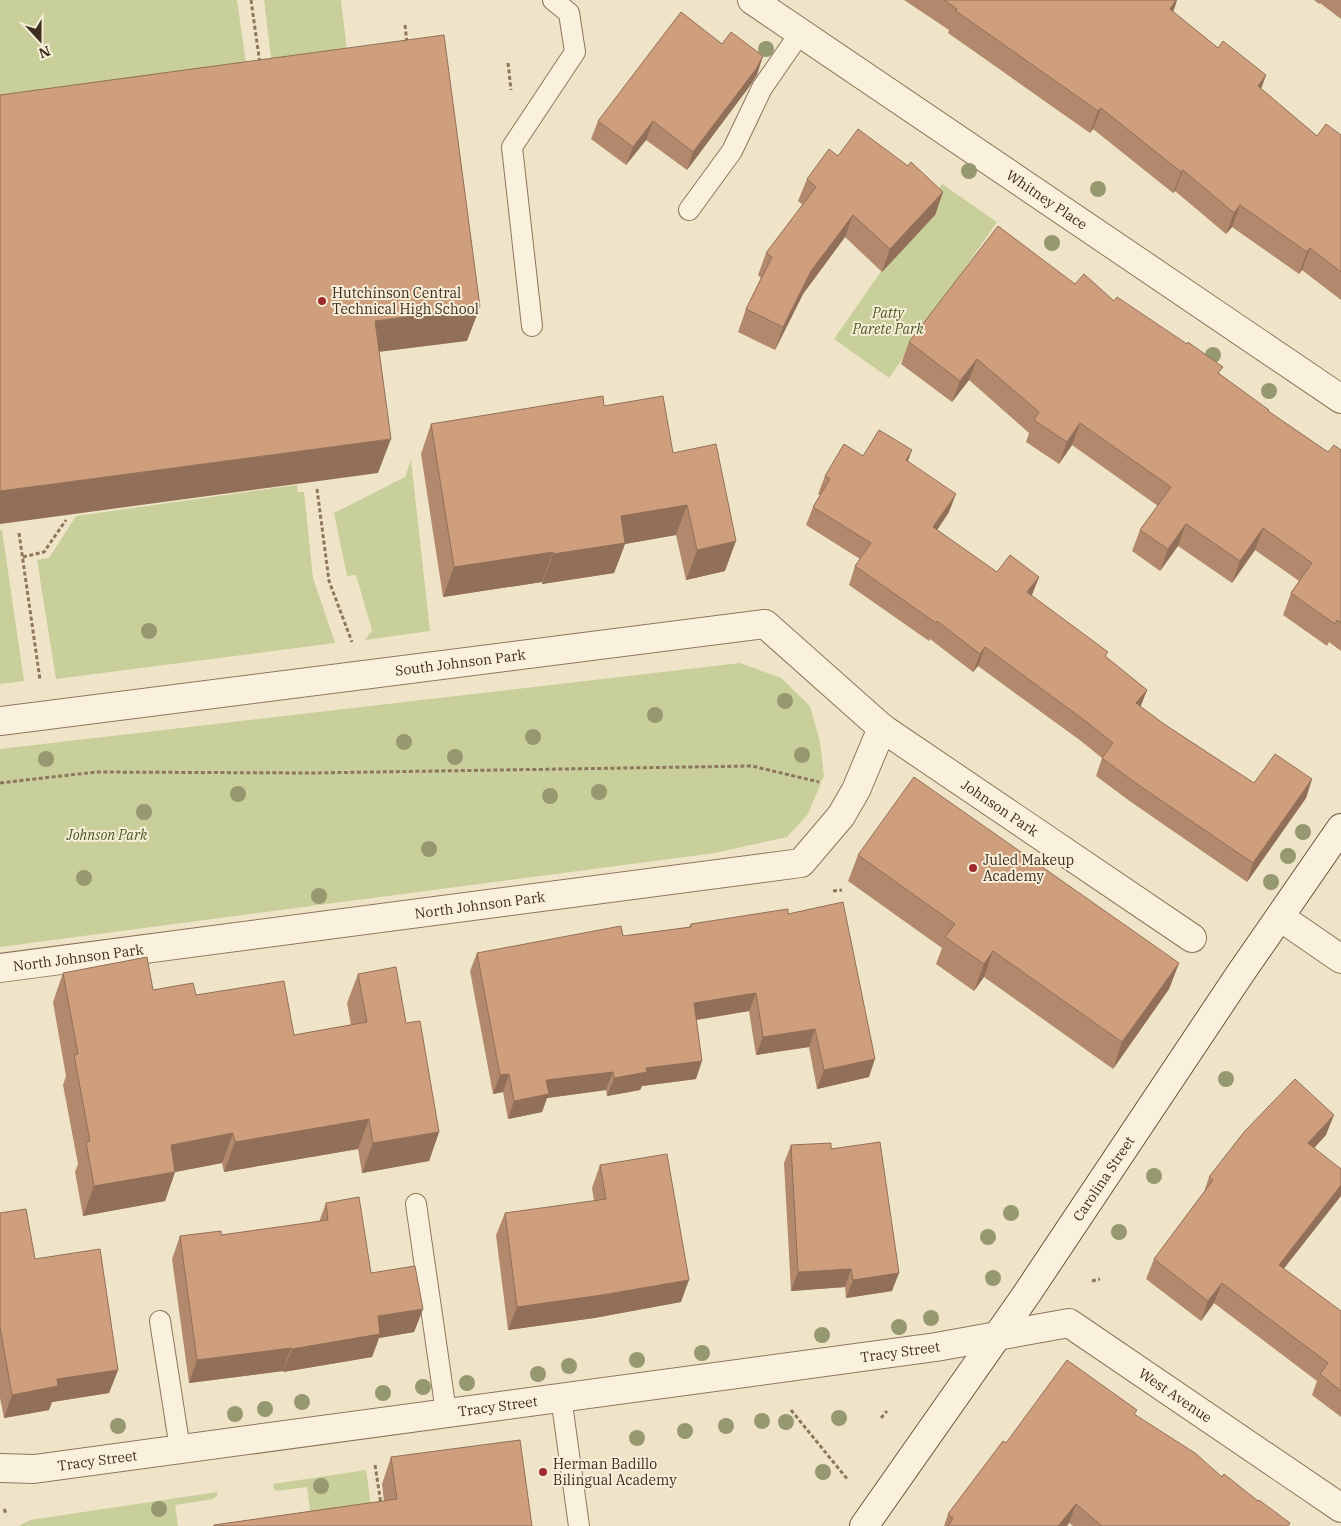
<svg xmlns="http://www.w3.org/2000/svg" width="1341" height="1526" font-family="'IBM Plex Serif',serif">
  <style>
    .green { fill: #c9cf9b }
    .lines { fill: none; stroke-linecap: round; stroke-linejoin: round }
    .lane-casing { stroke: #8d765c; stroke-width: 22 }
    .street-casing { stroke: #8d765c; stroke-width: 30 }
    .secondary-casing { stroke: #6f573f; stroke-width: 30 }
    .path { stroke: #8d765c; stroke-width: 3; stroke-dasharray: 4 2.5; stroke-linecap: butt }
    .lane { stroke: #faf1dc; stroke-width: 20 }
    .street { stroke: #faf1dc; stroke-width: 28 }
    .secondary { stroke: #faf1dc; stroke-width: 28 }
    .tree { fill: #96986f }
    .wall { fill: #b2896c }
    .shaded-wall { fill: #916f58 }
    .building { fill: #cf9f7d; stroke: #916f58 }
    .poi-dot { fill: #9e2a2b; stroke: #f7eed8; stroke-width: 2 }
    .labels { text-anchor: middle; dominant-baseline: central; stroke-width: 4; stroke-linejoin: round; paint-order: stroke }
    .street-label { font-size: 14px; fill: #3d2e20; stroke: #f7eed8 }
    .poi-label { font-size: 14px; fill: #3d2e20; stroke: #f7eed8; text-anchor: start }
    .park-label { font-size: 14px; font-style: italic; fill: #4d5a26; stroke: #f7eed8 }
  </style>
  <rect width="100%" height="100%" fill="#f0e4c8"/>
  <path class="green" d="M0,0H237L248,77L0,123Z
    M264,0H341L350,75L273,73Z
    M942,184L997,222L889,378L834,339Z
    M411,460L430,631L365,640L372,630L356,575L347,576L334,513L405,477Z
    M297,485L298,492H304L313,578L335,643L56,679L37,560L49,558L76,516Z
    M0,530H2L24,681L0,684Z
    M740,663L781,678L810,706L820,742L824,776L808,814L787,837L715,853L0,947V749Z
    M366,1470L374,1526H312L307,1487L277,1491L274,1489L273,1484Z
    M217,1492V1496L213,1499L175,1505L178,1526H19L30,1520Z"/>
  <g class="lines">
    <defs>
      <path id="lane" d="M689,210L732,151L762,88L800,33
        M532,326L512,147L575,52L569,13L553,0
        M416,1204L446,1412
        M160,1321L180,1449
        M561,1397L579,1526"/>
      <g id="street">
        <path id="s1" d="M752,0L1341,399"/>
        <path id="s2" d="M0,721L765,624L882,728L1192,938"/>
        <path d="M1280,917L1341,959"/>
        <path id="s3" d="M0,968L801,863L841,816L856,790L882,728"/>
        <path id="s4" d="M0,1468L34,1469L936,1347L1069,1323L1341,1508"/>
      </g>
      <g id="secondary">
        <path id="s5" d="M864,1526L1026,1295L1240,974L1341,828"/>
      </g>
    </defs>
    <use href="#lane" class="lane-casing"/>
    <use href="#street" class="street-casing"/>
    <use href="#secondary" class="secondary-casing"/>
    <path class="path" d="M251,0L260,64
      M405,25L407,43
      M508,63L511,90
      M317,489L329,581L352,642
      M19,533L40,680
      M23,557L44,552L66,520
      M0,783L96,772L310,773L752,766L819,782
      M833,891L842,890
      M1092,1281L1100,1279
      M791,1410L848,1480
      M881,1418L887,1411
      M375,1465L381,1504
      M4,1509L7,1515"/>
    <use href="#lane" class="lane"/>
    <use href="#street" class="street"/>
    <use href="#secondary" class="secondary"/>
  </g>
  <g class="tree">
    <circle cx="766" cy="49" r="8"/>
    <circle cx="969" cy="171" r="8"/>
    <circle cx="1098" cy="189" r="8"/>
    <circle cx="1052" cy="243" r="8"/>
    <circle cx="1213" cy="355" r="8"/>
    <circle cx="1269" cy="391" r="8"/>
    <circle cx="149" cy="631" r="8"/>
    <circle cx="785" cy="701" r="8"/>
    <circle cx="655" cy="715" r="8"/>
    <circle cx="533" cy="737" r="8"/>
    <circle cx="404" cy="742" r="8"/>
    <circle cx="802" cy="755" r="8"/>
    <circle cx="455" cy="757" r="8"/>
    <circle cx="46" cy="759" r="8"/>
    <circle cx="599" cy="792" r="8"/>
    <circle cx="238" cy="794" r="8"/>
    <circle cx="550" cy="796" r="8"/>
    <circle cx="144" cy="812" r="8"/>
    <circle cx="1303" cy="832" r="8"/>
    <circle cx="429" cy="849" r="8"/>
    <circle cx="1288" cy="856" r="8"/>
    <circle cx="84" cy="878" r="8"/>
    <circle cx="1271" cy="882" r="8"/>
    <circle cx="319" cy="896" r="8"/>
    <circle cx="1226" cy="1079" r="8"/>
    <circle cx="1154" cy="1176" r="8"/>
    <circle cx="1011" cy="1213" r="8"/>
    <circle cx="1119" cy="1232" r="8"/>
    <circle cx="988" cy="1237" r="8"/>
    <circle cx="993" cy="1278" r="8"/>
    <circle cx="931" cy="1318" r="8"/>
    <circle cx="899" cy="1327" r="8"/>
    <circle cx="822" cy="1335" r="8"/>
    <circle cx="702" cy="1353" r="8"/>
    <circle cx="637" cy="1360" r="8"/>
    <circle cx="569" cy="1366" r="8"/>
    <circle cx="538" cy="1374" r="8"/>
    <circle cx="467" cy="1383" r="8"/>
    <circle cx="423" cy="1387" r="8"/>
    <circle cx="383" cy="1393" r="8"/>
    <circle cx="302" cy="1402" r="8"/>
    <circle cx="265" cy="1409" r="8"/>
    <circle cx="235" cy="1414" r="8"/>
    <circle cx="839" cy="1418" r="8"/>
    <circle cx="762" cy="1421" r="8"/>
    <circle cx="786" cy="1422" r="8"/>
    <circle cx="118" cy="1426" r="8"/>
    <circle cx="726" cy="1426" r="8"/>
    <circle cx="685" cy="1431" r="8"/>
    <circle cx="637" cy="1438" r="8"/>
    <circle cx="823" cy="1472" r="8"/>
    <circle cx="321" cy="1486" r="8"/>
    <circle cx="159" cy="1509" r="8"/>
  </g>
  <path class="wall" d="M904,0H1177L1173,12L1218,48L1266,75L1261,89L1317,136L1341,135V300L1302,270L1299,274L1232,227L1226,234L1175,191L1173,193L1093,129L1090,133L948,33L949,30Z
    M1314,0H1341V19L1320,3L1319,4Z
    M722,44L757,75L749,87L687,170L646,140L626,165L591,139L598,121Z
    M838,156L943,192L935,215L882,272L845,237L803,294L775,350L738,332L746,309L761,278L758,275L766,253L803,205L798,201L807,179Z
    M1075,284L1114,301L1220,374L1268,411L1328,452L1341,450V651L1329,642L1327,646L1283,615L1291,593L1299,581L1255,550L1232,583L1178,546L1160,571L1132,551L1140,530L1158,506L1072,445L1059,464L1026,442L1029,433L969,380L952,402L901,364L909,342Z
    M604,406L673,453L725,571L686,580L676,535L625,544L614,573L542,584V582L443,597L421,454L431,424Z
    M863,456L908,461L949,512L937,530L997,572L1039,577L1031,596L1147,690L1140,707L1164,724L1254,783L1312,779L1306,798L1247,882L1131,802L1096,776L1102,758L1081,741L978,666L973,672L930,639L929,641L849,585L855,566L860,559L806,525L813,507L820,495L818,494L825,476Z
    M858,855L1179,963L1169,989L1113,1069L984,977L974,991L936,964L942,948L848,881Z
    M788,914L869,1077L817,1089L809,1047L756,1055L749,1011L697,1020L696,1079L642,1086L640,1090L607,1096L606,1090L547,1098L542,1112L508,1119L503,1092L493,1094L470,971L477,953L623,936L689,927L691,924Z
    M63,973L153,990L196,995L294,1035L351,1025L347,1003L358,974L406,1023L439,1132L429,1161L362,1173L358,1149L224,1172L222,1163L175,1172L165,1201L83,1216L75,1172L78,1164L63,1085L66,1076L53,1002Z
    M1326,1135L1314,1148L1284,1269L1341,1311V1417L1312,1395L1317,1381L1214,1303L1201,1321L1146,1279L1154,1259L1204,1192L1209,1177Z
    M791,1145L831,1149L892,1291L846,1298L845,1287L791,1291L784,1163Z
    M600,1165L681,1302L594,1318L508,1330L496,1235L505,1213L594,1201L592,1188Z
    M326,1203L371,1273L423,1309L414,1332L379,1338L372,1357L283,1372V1371L189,1383L172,1259L180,1236L221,1235L319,1222Z
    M0,1213L118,1370L109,1393L52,1402L49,1410L4,1418L0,1398Z
    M1135,1415L1222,1477L1258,1501L1289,1526H1073L1069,1523L1067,1526H944L948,1514L1006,1443Z
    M391,1457L532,1526H213L214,1525L384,1501L382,1484Z"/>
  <path class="shaded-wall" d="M1176,0H1177L1171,18L1170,9Z
    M763,56L757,75L749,87L687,170L693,152Z
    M1266,75L1258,97V86Z
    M1101,108L1093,129L1090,133L1098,111Z
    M653,121L646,140L626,165L633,147Z
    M1183,170L1175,191L1173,193L1181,172Z
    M943,192L935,215L882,272L890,249Z
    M1240,205L1232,227L1226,234L1234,213Z
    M853,215L845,237L803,294L775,350L783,327L811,271Z
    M1310,248L1302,270L1299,274L1307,252Z
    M480,307L467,341L362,354L375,321Z
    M977,359L969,380L952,402L960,381Z
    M1080,423L1072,445L1059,464L1067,442Z
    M391,439L378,473L0,524V491Z
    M912,450L905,469L906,460Z
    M956,494L949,512L927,545L933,527Z
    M687,505L676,535L625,544L614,573L542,584L553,554L621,516Z
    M1186,524L1178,546L1160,571L1168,549Z
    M1263,528L1255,550L1232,583L1240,561Z
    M736,541L725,571L686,580L697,550Z
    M553,552L542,582L443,597L454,567Z
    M1039,577L1032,595L1020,611L1027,592Z
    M985,647L978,666L973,672L980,654Z
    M1147,690L1140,708L1136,703Z
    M1312,779L1306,798L1247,882L1253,863Z
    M993,951L984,977L974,991L984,964Z
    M1179,963L1169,989L1113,1069L1122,1042Z
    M756,993L749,1011L688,1021L694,1003Z
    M815,1029L809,1047L756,1055L763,1037Z
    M875,1059L869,1077L817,1089L824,1070Z
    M702,1061L696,1079L642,1086L640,1090L607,1096L614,1078L646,1068Z
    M613,1072L606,1090L547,1098L542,1112L508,1119L514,1101L546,1080Z
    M509,1074L503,1092L493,1094L500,1075Z
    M1334,1115L1326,1135L1300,1163L1308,1143Z
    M369,1119L358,1149L224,1172L235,1142Z
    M439,1132L429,1161L362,1173L373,1143Z
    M233,1133L222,1163L175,1172L165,1201L83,1216L94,1186L171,1145Z
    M1341,1185V1196L1271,1285L1279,1265Z
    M851,1269L845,1287L791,1291L798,1272Z
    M899,1273L892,1291L846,1298L853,1280Z
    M689,1280L681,1302L594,1318L508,1330L517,1307Z
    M1222,1283L1214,1303L1201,1321L1208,1301Z
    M423,1309L414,1332L379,1338L372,1357L283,1372L292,1349L378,1316Z
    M291,1348L283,1371L189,1383L197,1360Z
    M118,1370L109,1393L52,1402L49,1410L4,1418L12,1395L57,1379Z
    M1076,1504L1069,1523L1067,1526H1058Z"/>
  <path class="building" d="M944,0H1176L1170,9L1218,48L1223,41L1266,75L1258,86L1317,136L1326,124L1341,135V272L1310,248L1307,252L1240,205L1234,213L1183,170L1181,172L1101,108L1098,111L956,11L957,9Z
    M681,12L722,44L731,32L763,56L756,69L693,152L653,121L633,147L598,121Z
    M444,35L480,307L375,321L391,439L0,491V95Z
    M858,129L908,166L911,162L943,192L890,249L853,215L811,271L783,327L746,309L772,257L766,253L816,187L807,179L829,149L838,156Z
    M998,226L1075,284L1084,274L1114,301L1117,297L1187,344L1188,342L1223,367L1218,373L1269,410L1268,411L1328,452L1334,445L1341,450V623L1337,620L1335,624L1291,593L1312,563L1263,528L1240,561L1186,524L1168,549L1140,530L1171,487L1080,423L1067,442L1034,420L1039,412L977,359L960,381L909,342Z
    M603,396L604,406L663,396L673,453L716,444L736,541L697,550L687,505L621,516L625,543L553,554V552L454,567L431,424Z
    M879,430L912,450L906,460L956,494L933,527L997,572L1010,555L1039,577L1027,592L1108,652L1105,656L1147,690L1136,703L1164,724L1254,783L1275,754L1312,779L1253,863L1137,784L1102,758L1113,743L1088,723L985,647L980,654L937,621L936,623L855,566L871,543L813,507L830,479L825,476L844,444L863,456Z
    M914,777L1179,963L1122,1042L993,951L984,964L945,937L955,924L858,855Z
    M843,902L875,1059L824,1070L815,1029L763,1037L756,993L694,1003L702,1061L646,1068L647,1072L614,1078L613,1072L546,1080L549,1094L514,1101L509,1074L500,1075L477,953L621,926L623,936L691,927V924L788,909V914Z
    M147,957L153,990L193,983L196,995L284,981L294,1035L367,1022L358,974L396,967L406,1023L420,1021L439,1132L373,1143L369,1119L235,1142L233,1133L171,1145L175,1172L94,1186L86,1142L90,1141L74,1055L78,1054L63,973Z
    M1295,1079L1334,1115L1308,1143L1341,1169V1185L1279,1265L1341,1311V1391L1320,1374L1328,1363L1222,1283L1208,1301L1154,1259L1213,1180L1209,1177L1244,1132Z
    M880,1142L899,1273L853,1280L851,1269L798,1272L791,1145L831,1143V1149Z
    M667,1154L689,1280L602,1295L517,1307L505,1213L606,1199L600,1165Z
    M359,1197L371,1273L415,1266L423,1309L378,1316L380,1334L292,1349L291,1348L197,1360L180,1236L221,1231V1235L328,1220L326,1203Z
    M26,1209L35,1259L100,1249L118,1370L57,1379L58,1386L12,1395L0,1327V1213Z
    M1067,1360L1137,1410L1134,1414L1195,1453L1222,1477L1224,1474L1258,1501L1259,1500L1290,1523L1288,1526H1102L1076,1504L1058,1526H948L953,1518L948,1514L1003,1441L1006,1443Z
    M520,1440L532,1526H214V1525L397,1499L391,1457Z"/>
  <g class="poi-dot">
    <circle cx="322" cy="301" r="5"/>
    <circle cx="973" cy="868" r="5"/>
    <circle cx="543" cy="1472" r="5"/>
  </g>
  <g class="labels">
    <g class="street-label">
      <text stroke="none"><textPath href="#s1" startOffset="356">Whitney Place</textPath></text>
      <text stroke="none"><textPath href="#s2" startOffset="464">South Johnson Park</textPath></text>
      <text stroke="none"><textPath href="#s2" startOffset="1070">Johnson Park</textPath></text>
      <text stroke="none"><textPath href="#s3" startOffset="484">North Johnson Park</textPath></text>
      <text stroke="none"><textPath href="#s3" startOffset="79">North Johnson Park</textPath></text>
      <text stroke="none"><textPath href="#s5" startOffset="422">Carolina Street</textPath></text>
      <text stroke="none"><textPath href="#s4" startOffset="908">Tracy Street</textPath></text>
      <text stroke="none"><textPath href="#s4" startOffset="1208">West Avenue</textPath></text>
      <text stroke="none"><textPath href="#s4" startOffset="502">Tracy Street</textPath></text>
      <text stroke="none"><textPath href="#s4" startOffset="98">Tracy Street</textPath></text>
    </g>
    <g class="poi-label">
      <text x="332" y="293">Hutchinson Central<tspan x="332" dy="16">Technical High School</tspan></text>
      <text x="983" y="860">Juled Makeup<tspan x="983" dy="16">Academy</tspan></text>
      <text x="553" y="1464">Herman Badillo<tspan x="553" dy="16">Bilingual Academy</tspan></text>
    </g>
    <g class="park-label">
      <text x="888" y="313">Patty<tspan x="888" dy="16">Parete Park</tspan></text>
      <text x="107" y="835">Johnson Park</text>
    </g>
  </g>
  <g transform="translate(40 40) rotate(159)" stroke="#f7eed8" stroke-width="4" paint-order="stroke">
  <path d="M0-4L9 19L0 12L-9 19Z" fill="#3d2e20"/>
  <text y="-8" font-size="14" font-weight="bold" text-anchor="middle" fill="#3d2e20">N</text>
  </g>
</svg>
